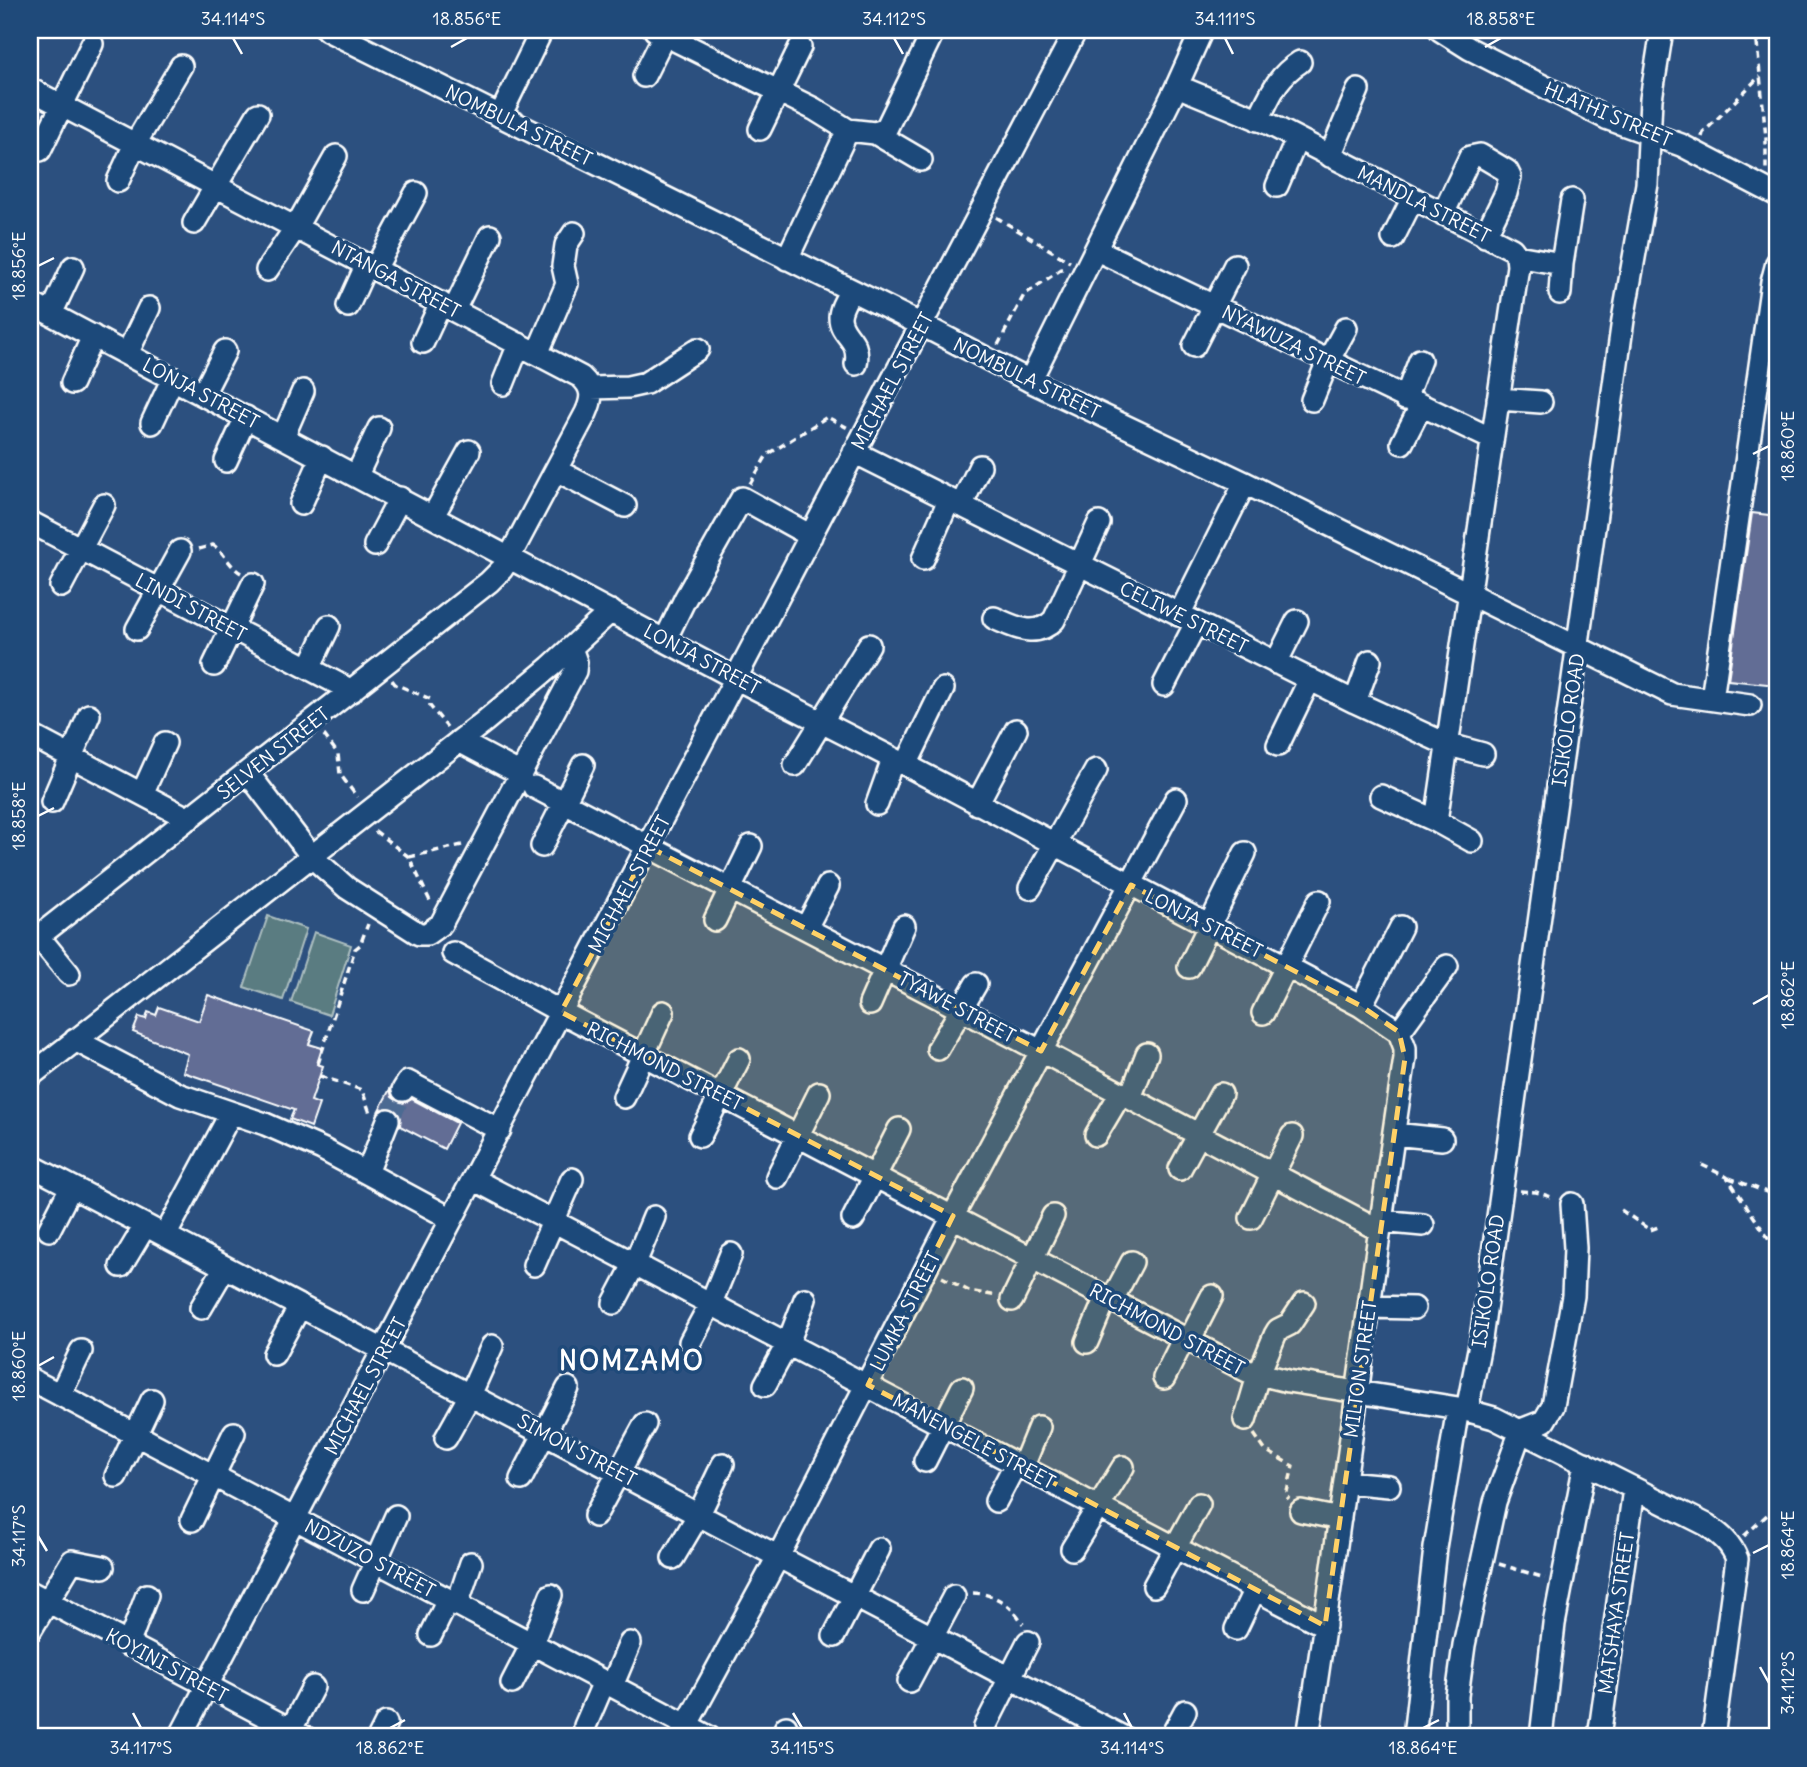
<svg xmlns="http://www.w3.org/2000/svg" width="1807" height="1767" font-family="Delius,sans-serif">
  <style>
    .green { fill: #5a7c81; stroke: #acbec0; stroke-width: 2 }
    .building { fill: #626d95; stroke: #fff; stroke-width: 2 }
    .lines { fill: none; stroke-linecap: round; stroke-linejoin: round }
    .minor-tunnel { stroke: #4c6a92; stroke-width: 21; stroke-dasharray: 21 10; stroke-linecap: butt }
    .minor-casing { stroke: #fff; stroke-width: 26 }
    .path { stroke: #fff; stroke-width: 3.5; stroke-dasharray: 7 5; stroke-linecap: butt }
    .minor { stroke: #1f4a7a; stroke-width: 21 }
    .marked { fill: #ffd166; fill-opacity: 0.2; stroke: #ffd166; stroke-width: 5; stroke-dasharray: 14 9; stroke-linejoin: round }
    .ticks { fill: none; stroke: #fff; stroke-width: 2.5 }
    .labels { text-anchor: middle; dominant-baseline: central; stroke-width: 7; stroke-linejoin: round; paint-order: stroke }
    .street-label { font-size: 19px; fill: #fff; stroke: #1f4a7a }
    .district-label { font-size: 26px; font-weight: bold; letter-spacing: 2px; fill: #fff; stroke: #1f4a7a }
    .neatline { fill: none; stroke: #fff; stroke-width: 2.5 }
    .ticks-label { font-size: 18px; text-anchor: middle; fill: #fff }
  </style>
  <rect width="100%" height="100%" fill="#2c507f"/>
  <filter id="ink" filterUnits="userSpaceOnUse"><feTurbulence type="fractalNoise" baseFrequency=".0143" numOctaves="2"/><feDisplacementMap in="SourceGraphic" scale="14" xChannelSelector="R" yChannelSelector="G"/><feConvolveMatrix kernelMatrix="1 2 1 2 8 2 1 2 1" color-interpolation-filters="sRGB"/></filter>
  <g filter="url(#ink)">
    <path class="green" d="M268,916L306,929L283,1000L244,987Z
      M314,932L351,945L329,1015L291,1002Z"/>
    <path class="building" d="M1752,513L1777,516V685L1728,680Z
      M208,995L314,1031L309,1044L322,1048L317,1064L323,1066L311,1101L319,1104L311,1127L290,1119L294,1110L183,1072L188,1054L133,1032L139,1017L146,1019L148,1012L156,1015L159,1007L199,1021Z
      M390,1089L392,1097L397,1101L403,1103L412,1099L457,1123L444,1149L400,1126L401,1117L393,1108L385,1107L378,1112Z"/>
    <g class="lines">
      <path class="minor-tunnel" d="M388,1120L403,1090"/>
      <defs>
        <path id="minor" d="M327,30L922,325L1030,381L1245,483L1672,694L1750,705
          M655,30L814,109L848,130L875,133L886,129L934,30
          M1440,30L1470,49L1606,118L1681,145L1777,195
          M644,76L667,30
          M30,89L581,377C593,388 593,398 586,413L510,556L502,569L489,582L30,943
          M1175,90L1202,30
          M500,116L542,30
          M1258,120C1270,96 1276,77 1300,62
          M760,129L800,47
          M875,133L921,160
          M40,150L92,44
          M1330,156L1358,90
          M118,181L135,144L181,66
          M1277,186L1297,139
          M1443,214L1470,157L1480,155L1507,171L1510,177L1506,193L1485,236
          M194,223L258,114
          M1393,238L1413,198
          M1097,250L1492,439
          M1517,256L1562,264L1572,200
          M787,259L848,130
          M375,269L416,193
          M267,270L296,227L336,156
          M851,290C847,298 840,308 840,317C840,336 861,338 856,364
          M1560,293L1562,264
          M30,303L737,679L906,765L1361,1006L1399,1032L1405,1048V1058C1370,1284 1343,1511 1308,1737
          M348,306L367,264
          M454,310L490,236
          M51,314L73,267
          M423,342L441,303
          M1194,346L1235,265
          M127,354L149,308
          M537,354L567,284L563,266L566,245L574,233
          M1030,381L1175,90L1182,88L1267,123L1512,249L1517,256L1518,266L1436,821
          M72,383L93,336
          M503,384L519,344
          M591,388L628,387L646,383L698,349
          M203,394L225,351
          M1405,399L1420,360
          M1498,399L1541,402
          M1312,400L1328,361L1346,328
          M152,423L173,378
          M283,437L303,391
          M1402,443L1421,406
          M854,452L1355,702L1446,744L1483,754
          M226,461L246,417
          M556,470L625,506
          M357,475L379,428
          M301,504L322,457
          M961,506L980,466
          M433,516L469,451
          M30,522L352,691
          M375,545L400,498
          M923,559L949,500
          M61,586L104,505
          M1179,615L1245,483
          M994,618C1015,627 1035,639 1054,620L1099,523
          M137,629L180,551
          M665,640L685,599L742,498L811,536
          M1276,663L1297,621
          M214,665L253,584
          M309,668L329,626
          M1164,685L1196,623
          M1712,699L1772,282L1777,263
          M1355,702L1370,661
          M30,735L189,819
          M459,741L521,774
          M1278,745L1310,679
          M795,765L869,645
          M906,765L943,689
          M248,773L312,857L347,888L419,934H427L441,924L575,671L576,662L571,648
          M534,787L1041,1051L1379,1230
          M142,794L165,743
          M1381,796L1436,821L1472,841
          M52,802L89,715
          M877,804L893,759
          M977,804L1016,730
          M542,846L583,765
          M1030,888L1096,770
          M715,920L751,846
          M806,928L828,886
          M38,936L69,974
          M453,953L561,1012L1247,1371L1288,1381L1458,1408L1494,1418L1707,1525C1722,1536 1731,1543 1737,1559L1713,1737
          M1189,967L1245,853
          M870,1004L904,926
          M1361,1006L1401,927
          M1263,1013L1319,901
          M1399,1032L1447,966
          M75,1040L180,1095L265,1124L322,1149L452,1219
          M938,1049L976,984
          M30,1076L485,721L550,667L611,611
          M403,1090L408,1082L500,1130
          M624,1097L663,1012
          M1130,1098L1147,1054
          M1394,1134L1442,1139
          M1096,1135L1121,1093
          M700,1136L739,1059
          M30,1165L1123,1737
          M1180,1169L1221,1094
          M367,1173L388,1120
          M777,1177L819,1093
          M473,1179L1325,1626
          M1251,1218L1292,1136
          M853,1219L899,1129
          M1380,1221L1423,1225
          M49,1230L71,1187
          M165,1236L231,1113
          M534,1265L572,1179
          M121,1266L145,1226
          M1012,1300L1053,1216
          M1112,1300L1132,1262
          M614,1303L635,1263L654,1217
          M1369,1307L1414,1308
          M201,1308L225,1267
          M1189,1341L1212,1296
          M690,1342L711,1303L731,1254
          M1087,1342L1106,1297
          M274,1354L300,1306
          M1164,1378L1184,1338
          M30,1379L709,1737
          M765,1385L788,1343L805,1299
          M60,1395L81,1351
          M1467,1410L1481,1339L1623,320L1647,184L1651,99L1662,30
          M1245,1420L1258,1376L1275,1335L1278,1330L1290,1324L1304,1303
          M446,1438L470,1395L492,1346
          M925,1461L962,1388
          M1023,1466L1039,1427
          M116,1476L152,1400
          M521,1479L568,1388
          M1345,1482L1389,1486
          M996,1501L1016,1463
          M1301,1511L1340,1519
          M595,1516L645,1424
          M192,1520L234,1433
          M1072,1549L1123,1467
          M673,1558L699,1514L723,1464
          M1154,1586L1199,1504
          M363,1590L396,1516
          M30,1592L305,1737
          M457,1605L471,1563
          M1236,1629L1255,1589
          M30,1631L72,1561L103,1567
          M431,1635L448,1600
          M834,1636L879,1549
          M128,1645L147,1595
          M909,1681L954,1596
          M512,1683L532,1644L551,1595
          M612,1686L630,1643
          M585,1726L604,1682
          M985,1727L1028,1642
          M180,1737L1076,30
          M287,1737L313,1687
          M379,1737L386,1723
          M680,1737L779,1555L953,1216L1176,799
          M781,1737L786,1727
          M1171,1737L1185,1711
          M1414,1737L1435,1548L1458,1408
          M1457,1737V1696L1464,1645L1495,1502L1521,1430L1544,1421L1553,1406L1573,1296L1575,1248L1572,1204
          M1541,1737L1554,1624L1585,1463
          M1599,1737L1634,1489"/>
      </defs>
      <use href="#minor" class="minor-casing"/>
      <path class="path" d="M1759,30L1757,43L1766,138V170
        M1702,137L1703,133L1760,76
        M996,217L1070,262
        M998,345L1024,295L1066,266
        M750,484L767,455L827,417L848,428
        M199,549L213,545C225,553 229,566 241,573
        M392,680L395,684L430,699V706L447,727
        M324,735L338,754L340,774L357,797
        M375,831L409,857L431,903
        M409,857L462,845
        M318,1064L355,949L360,945L368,924
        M320,1076L362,1090L370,1113
        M1702,1165L1727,1177L1777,1251
        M1729,1178L1777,1196
        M1520,1191L1536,1192L1554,1198
        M1621,1210L1650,1230L1661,1226
        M942,1277L969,1291L997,1296
        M1772,1405H1777
        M1254,1434L1265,1450L1293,1466L1286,1496L1289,1499
        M1744,1536L1777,1506
        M1499,1564L1545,1578
        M973,1593C994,1593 1013,1606 1023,1624"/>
      <use href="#minor" class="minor"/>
    </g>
  </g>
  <path class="marked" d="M649,847L1041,1051L1131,885L1361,1006L1399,1032L1405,1058L1325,1626L868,1385L953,1216L561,1012Z"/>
  <path class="ticks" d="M233,38L242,54M894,38L903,54M1225,38L1233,54M451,47L467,38M1485,47L1501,38M38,266L54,258M1753,454L1769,446M38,816L54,808M1753,1004L1769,995M38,1366L54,1357M38,1536L47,1551M1753,1553L1769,1545M1760,1667L1769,1683M133,1713L141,1728M793,1713L802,1728M1124,1713L1132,1728M390,1728L405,1720M1423,1728L1439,1720"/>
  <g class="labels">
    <g class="street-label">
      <text transform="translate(1608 114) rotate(23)">HLATHI STREET</text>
      <text transform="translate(519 125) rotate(26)">NOMBULA STREET</text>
      <text transform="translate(1424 204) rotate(27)">MANDLA STREET</text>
      <text transform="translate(396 279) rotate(28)">NTANGA STREET</text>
      <text transform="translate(1294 345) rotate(26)">NYAWUZA STREET</text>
      <text transform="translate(1027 378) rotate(26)">NOMBULA STREET</text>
      <text transform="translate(892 381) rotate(-62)">MICHAEL STREET</text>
      <text transform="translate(201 393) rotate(28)">LONJA STREET</text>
      <text transform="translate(191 607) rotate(28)">LINDI STREET</text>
      <text transform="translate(1184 617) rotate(26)">CELIWE STREET</text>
      <text transform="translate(702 659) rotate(28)">LONJA STREET</text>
      <text transform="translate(1568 720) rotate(-82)">ISIKOLO ROAD</text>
      <text transform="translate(273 753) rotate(-38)">SELVEN STREET</text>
      <text transform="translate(629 884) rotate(-62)">MICHAEL STREET</text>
      <text transform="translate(1204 923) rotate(27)">LONJA STREET</text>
      <text transform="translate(957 1007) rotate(28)">TYAWE STREET</text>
      <text transform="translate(665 1066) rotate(27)">RICHMOND STREET</text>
      <text transform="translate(1488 1281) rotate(-82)">ISIKOLO ROAD</text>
      <text transform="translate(905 1311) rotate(-63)">LUMKA STREET</text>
      <text transform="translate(1167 1329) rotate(28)">RICHMOND STREET</text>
      <text transform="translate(1360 1369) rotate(-82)">MILTON STREET</text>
      <text transform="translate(365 1386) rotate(-62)">MICHAEL STREET</text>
      <text transform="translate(974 1441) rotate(28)">MANENGELE STREET</text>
      <text transform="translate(577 1450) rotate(28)">SIMON STREET</text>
      <text transform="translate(370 1558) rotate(28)">NDZUZO STREET</text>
      <text transform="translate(1616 1613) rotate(-82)">MATSHAYA STREET</text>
      <text transform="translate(167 1665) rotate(28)">KOYINI STREET</text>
    </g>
    <g class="district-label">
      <text x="632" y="1360">NOMZAMO</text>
    </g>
  </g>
  <rect width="1807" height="1767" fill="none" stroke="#1f4a7a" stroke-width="77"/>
  <rect x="38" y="38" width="1731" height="1690" class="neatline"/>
  <g class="ticks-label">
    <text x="233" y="25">34.114°S</text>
    <text x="467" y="25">18.856°E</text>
    <text x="894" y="25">34.112°S</text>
    <text x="1225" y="25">34.111°S</text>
    <text x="1501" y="25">18.858°E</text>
    <text transform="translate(19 266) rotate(-90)" y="6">18.856°E</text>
    <text transform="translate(1788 446) rotate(-90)" y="6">18.860°E</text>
    <text transform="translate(19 816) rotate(-90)" y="6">18.858°E</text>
    <text transform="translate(1788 995) rotate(-90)" y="6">18.862°E</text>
    <text transform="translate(19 1366) rotate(-90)" y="6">18.860°E</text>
    <text transform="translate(19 1536) rotate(-90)" y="6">34.117°S</text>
    <text transform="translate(1788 1545) rotate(-90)" y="6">18.864°E</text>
    <text transform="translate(1788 1683) rotate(-90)" y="6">34.112°S</text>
    <text x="141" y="1754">34.117°S</text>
    <text x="390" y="1754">18.862°E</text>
    <text x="802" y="1754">34.115°S</text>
    <text x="1132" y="1754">34.114°S</text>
    <text x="1423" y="1754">18.864°E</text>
  </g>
</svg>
